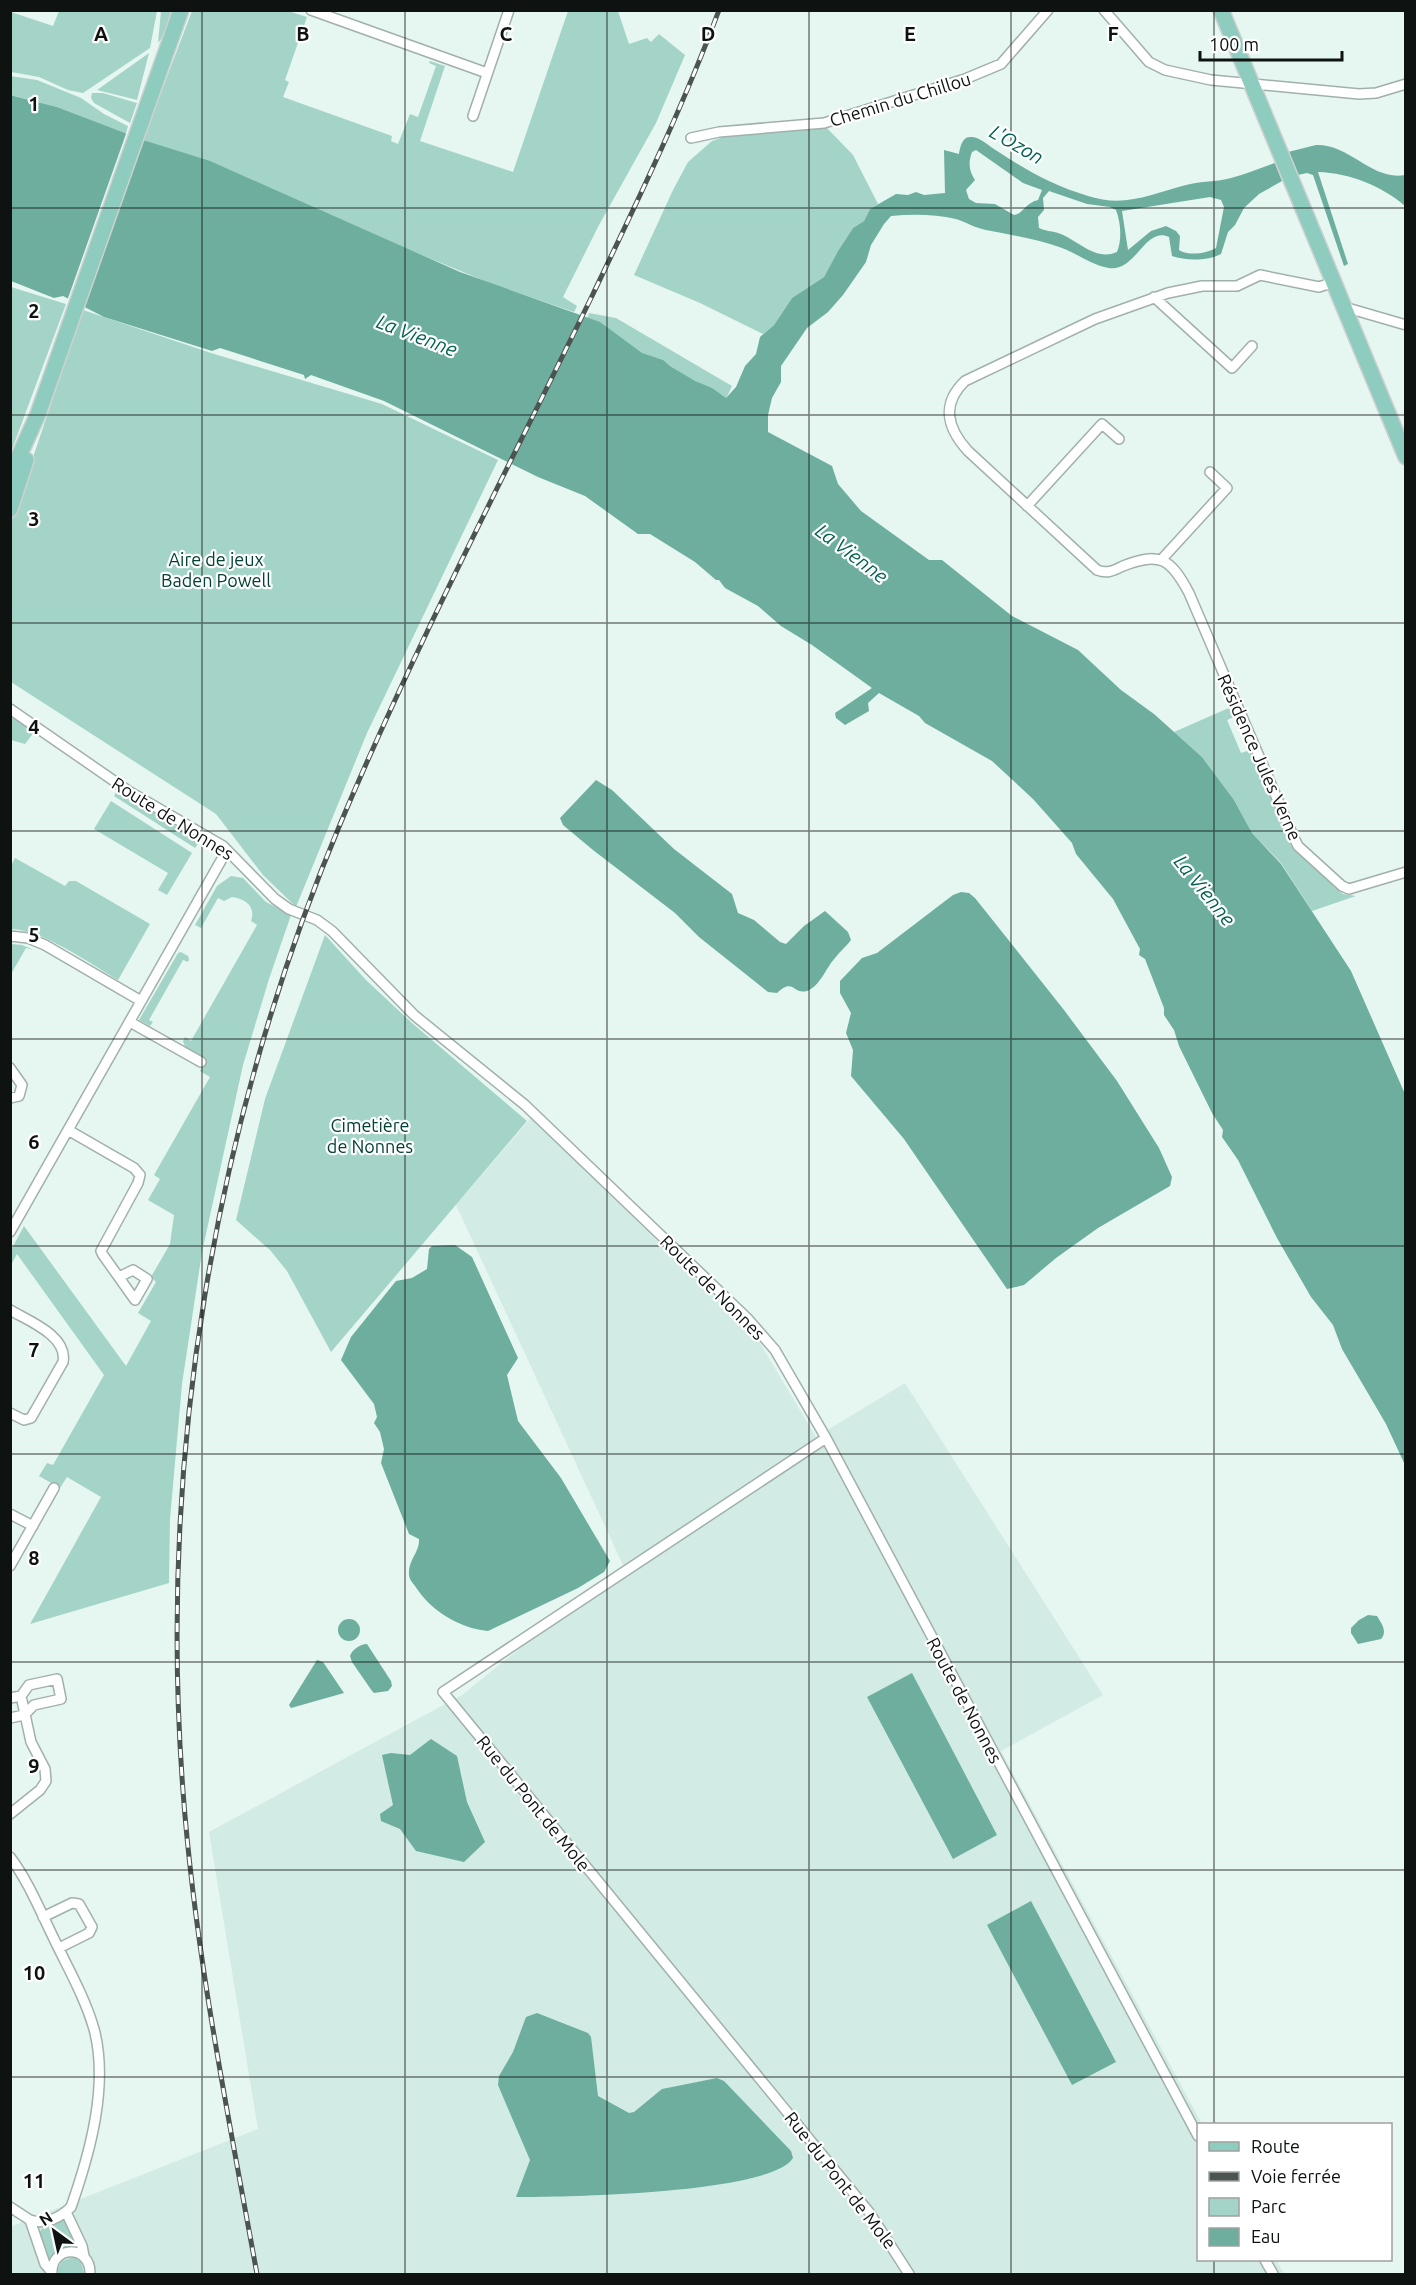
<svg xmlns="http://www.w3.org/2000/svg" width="1416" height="2285" font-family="Ubuntu,sans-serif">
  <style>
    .built { fill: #d2ebe4 }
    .green { fill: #a4d4c7 }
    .water { fill: #6dae9e; fill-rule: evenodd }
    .pier { fill: #e6f6f1 }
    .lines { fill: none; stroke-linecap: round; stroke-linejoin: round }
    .street-casing { stroke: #a1b0ac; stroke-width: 12 }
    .primary-casing { stroke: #cfd0d0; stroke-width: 18 }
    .street { stroke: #fff; stroke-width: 9 }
    .primary { stroke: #8dccbf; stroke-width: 15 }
    .rail-casing { stroke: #4c5452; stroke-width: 5 }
    .rail { stroke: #fff; stroke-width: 3; stroke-dasharray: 9; stroke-linecap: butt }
    .grid { fill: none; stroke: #0e1312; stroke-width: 1.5; stroke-opacity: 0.55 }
    .labels { text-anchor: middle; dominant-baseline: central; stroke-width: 4.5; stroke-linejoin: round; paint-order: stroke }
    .street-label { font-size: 18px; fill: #0e1312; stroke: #fff }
    .park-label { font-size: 18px; fill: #024136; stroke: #fff }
    .water-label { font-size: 20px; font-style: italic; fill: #036252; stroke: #fff }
    .grid-label { font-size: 20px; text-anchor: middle; font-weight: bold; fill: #0e1312; stroke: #fff; stroke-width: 4.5; stroke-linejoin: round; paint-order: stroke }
  </style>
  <rect width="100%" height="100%" fill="#e6f6f1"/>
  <path class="built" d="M531,1118L757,1338L816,1437L905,1383L1103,1695L1001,1751L1202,2124H1198V2260H1276L1284,2274H11L10,2227L258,2129L209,1832L462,1695L623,1565L456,1205Z"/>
  <path class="green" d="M59,11H157L150,48L83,93L68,90L39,77L11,72V12L53,26Z
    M161,11H171C170,21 165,35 158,43Z
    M192,11H288L307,17L285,80L289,82L283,97L392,136L391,141L398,144L410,114L418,117L436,66L429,63L430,61L445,66L420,141L513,172L568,11H618L629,44L647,38L651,42L659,34L685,55L656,123L599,225L563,297L577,306L574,312L492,284L143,140Z
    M149,53L137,100L97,90Z
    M10,76L37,80L81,98L104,114L128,126L126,134L57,107L11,95Z
    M92,93H103L137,103L130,123L94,103L91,98Z
    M826,127L853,155L878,204L870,209L864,221L853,228L838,251L824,277L792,298L774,325L763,334L700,303L634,275L673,190L688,162L712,141L726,136Z
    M11,287L66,304L11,452L10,287Z
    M83,310L211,353L382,404L498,460L367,733L296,907L263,875L216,814L11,682V522Z
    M589,313L616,318L732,386L725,401L659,359L643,356L587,319Z
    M1231,707L1236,716L1227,720L1241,753L1250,750L1291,846L1338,890L1343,894L1356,896L1312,911L1281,863L1252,833L1234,800L1202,757L1174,732Z
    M14,716L35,731L25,744L11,740V721Z
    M117,790L200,841L195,848L114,796Z
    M111,801L192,853L167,895L158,890L168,873L94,829Z
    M15,858L65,886L69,881H76L150,924L118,980C89,963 43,930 11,929V866Z
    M231,876L243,878L266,902L291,915L269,979L243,1065L202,1252L182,1384L170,1519L169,1583L30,1624L101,1497L67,1477L60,1488L39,1476L47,1463L53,1465L104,1375L17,1254L11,1265V1250L24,1226L126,1366L151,1321L138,1313L156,1282L151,1277L170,1244L174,1215L148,1200L160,1179L154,1175L210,1077L200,1071L202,1067L197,1064L201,1057L185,1047L183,1041L185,1037L191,1041L257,925L251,921C256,907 246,899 232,897L224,901L218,898L201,928L195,925L217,886Z
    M325,935L366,980L412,1023L527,1121L331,1352L287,1271L270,1250L236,1220L265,1099Z
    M11,944L22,945L34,950L26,948L11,974Z
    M181,952L188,956L189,959L188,962L183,960L149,1020L153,1022L150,1026L139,1020L178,953Z
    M61,2220H66L78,2247C63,2245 57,2251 48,2262L38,2234L42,2229Z
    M74,2257L81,2262L84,2274H58V2269L62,2261Z"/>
  <path class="water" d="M10,95L57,107L143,140L210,161L460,272L600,322L642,353L663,360L670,366L695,381L712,388L726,398L736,387L745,366L756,354L760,337L774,325L792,298L824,277L838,251L853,228L864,221L870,209L896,194L908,195L916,192L924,195L945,193L944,150L959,154C960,148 962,137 970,137C978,136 988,145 994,149C1024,169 1053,186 1088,196C1125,208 1151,194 1186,185C1201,181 1217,182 1231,178C1246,174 1260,168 1275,163L1282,181L1259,194L1244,208L1235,225L1228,232L1221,254C1208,261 1186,261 1172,256L1169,237C1145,226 1136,272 1109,268C1091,265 1078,254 1062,248C1038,239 1011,235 986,230C975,228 966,222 956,219C934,214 913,214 891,216L884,224L871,245L866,262L843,295L828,312L807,328L781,366V382L772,398L768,415V432L832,466L838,484L861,511L929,560H942L1012,616L1078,650L1121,690L1154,714L1202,757L1234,800L1252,833L1281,864L1351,971L1405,1094V1465L1386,1424L1342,1349L1333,1325L1311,1297L1277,1238L1238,1160L1222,1137L1223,1130L1212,1113L1179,1046L1174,1030L1164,1015V1008L1145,959L1139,955L1140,949L1113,899L1076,854L1072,843L1033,799L992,761L925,723L919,716L879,693L868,703L869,711L845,725L836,718L835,713L872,688L812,645L781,626L758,606L725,588L719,580H716L695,562L650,534H638L585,496L538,477L384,401L311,375L305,379L304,375L220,348L212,351L104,317L63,296L54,298L11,281ZM976,150L1023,183L1042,190L1038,200C1025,203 1023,214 1014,215L995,204L976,203L969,199L966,190L975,180C969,171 968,163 972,152ZM1049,191L1087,204L1110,207L1116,210C1121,223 1122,240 1117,252C1095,262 1077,239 1058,233C1051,231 1045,231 1039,228L1038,217L1044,210L1043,198ZM1210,197L1221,200L1224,207L1216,248C1206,254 1188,256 1179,250L1180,236L1176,231L1166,226L1151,231L1128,250L1122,211Z
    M1316,145C1350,144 1372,181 1405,175V206C1382,186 1350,173 1318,172L1348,264L1344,266L1313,175L1307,173L1298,175L1288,152Z
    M596,780L612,790L674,849L732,894L738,913L754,920L780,942L786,944L804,926L825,911L848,932L851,940C846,947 840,951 835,958C826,968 820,986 807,991C793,995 794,977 777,993L768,992L699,937L675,913L593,850L563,825L560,818Z
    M961,892L969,893L975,898L1064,1010L1117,1081L1159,1148L1172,1177L1170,1186L1098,1228L1056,1258L1024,1285L1007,1289L904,1139L851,1076L853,1050L846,1033L851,1013L840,993V981L862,958L877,953L953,895Z
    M455,1245L472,1257L518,1358L507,1375L518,1421L561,1478L610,1561L604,1572L578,1588L488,1631C459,1628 431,1611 415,1586C412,1582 409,1579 409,1574C408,1560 420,1552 419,1539L409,1534L381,1463L384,1449L380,1432L374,1423L377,1417L374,1404L341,1360L351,1337L396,1281L412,1278L427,1269L429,1249L432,1246Z
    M1368,1615L1377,1616C1381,1623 1388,1631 1381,1639L1358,1644L1351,1633V1628L1359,1620Z
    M338 1630a11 11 0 1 1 22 0a11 11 0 1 1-22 0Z
    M367,1644L391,1681L392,1686L388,1691L374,1693L372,1691L352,1662L350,1656C352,1650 360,1644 367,1644Z
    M317,1660L323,1662L344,1693L291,1708L289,1705Z
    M912,1673L997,1835L953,1859L867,1697Z
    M431,1739L457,1756L467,1802L485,1842L464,1862L416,1851L400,1829L381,1821L380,1814L393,1805L382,1755L391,1753L410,1755Z
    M1031,1901L1116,2062L1072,2085L987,1925Z
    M537,2013L588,2033L591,2037L598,2096L629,2113L634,2112L662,2089L717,2078L724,2081L791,2151L793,2158C771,2194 561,2197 516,2197L530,2160L498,2085L499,2076L513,2052L526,2017Z"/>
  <path class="pier" d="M127,131L144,137L83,308L67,301Z"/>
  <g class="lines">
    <defs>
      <path id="street" d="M311,10L487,73
        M1104,10L1149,62L1165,70L1211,80L1359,94L1376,93L1406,84
        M473,116L509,10
        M691,138L719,132L824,123L965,79L1001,64L1048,10
        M1334,282L1319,287L1260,275L1237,286H1202L1168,293L1095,319L965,381C941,404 947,428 968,451L1097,570C1107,574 1113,571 1123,566C1160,551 1171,559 1189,593L1294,838L1298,846L1342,886L1349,889L1406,872
        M1154,297L1232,368L1252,346
        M1346,311L1351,309L1406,325
        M1027,506L1102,424L1119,439
        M1162,559L1227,488L1210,472
        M10,709L130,792L223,846L275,899L289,909L317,920L332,931L414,1015L525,1105L747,1318L775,1350L826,1438L1198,2136
        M10,936L28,938L45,945L141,1001
        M130,1022L201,1062
        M10,1068L22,1085L19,1096L10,1098
        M68,1130L134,1168L140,1175L138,1183L101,1251L103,1255L135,1300L147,1279L133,1270L119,1277
        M10,1232L227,850
        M10,1310C29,1321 68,1336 63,1362L31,1418L24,1420L10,1413
        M826,1438L443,1692L869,2212L909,2274
        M10,1514L33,1526
        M10,1566L54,1488
        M10,1698L21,1696L31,1742L45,1769L46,1781L40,1790L10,1814
        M10,1718L24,1715L34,1705L61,1699L57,1679L29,1685L21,1696
        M10,1857C29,1882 41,1913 55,1941C69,1970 85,1998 94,2029C109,2085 90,2153 71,2207C60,2218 45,2225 30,2220L45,2264L51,2271
        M43,1917L72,1903L79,1904L92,1927L89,1933L59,1948
        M10,2207L30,2220
        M66,2212L82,2246L84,2256
        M1265,2260L1273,2274
        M52,2274C50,2245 91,2244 90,2274"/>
      <path id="primary" d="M1221,10L1406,457
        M10,476L38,414L181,10
        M10,509L26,460"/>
    </defs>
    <use href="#street" class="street-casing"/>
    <use href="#primary" class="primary-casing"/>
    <use href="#street" class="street"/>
    <use href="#primary" class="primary"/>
    <defs>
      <path id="rail" d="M257,2274C228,2114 195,1953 183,1791C158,1461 213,1126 341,822C417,642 508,469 593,294C638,200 683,107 719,10"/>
    </defs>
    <use href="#rail" class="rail-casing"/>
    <use href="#rail" class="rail"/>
  </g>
  <path class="grid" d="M202,10V2274M405,10V2274M607,10V2274M809,10V2274M1011,10V2274M1214,10V2124M10,208H1406M10,415H1406M10,623H1406M10,831H1406M10,1039H1406M10,1246H1406M10,1454H1406M10,1662H1406M10,1870H1406M10,2077H1406M1214,2260V2274"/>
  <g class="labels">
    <g class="street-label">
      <text transform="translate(900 99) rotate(-17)">Chemin du Chillou</text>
      <text transform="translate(1260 757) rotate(66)">Résidence Jules Verne</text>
      <text transform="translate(173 818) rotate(32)">Route de Nonnes</text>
      <text transform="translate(713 1287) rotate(45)">Route de Nonnes</text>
      <text transform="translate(965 1700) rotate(62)">Route de Nonnes</text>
      <text transform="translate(534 1803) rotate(51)">Rue du Pont de Mole</text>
      <text transform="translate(841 2180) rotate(52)">Rue du Pont de Mole</text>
    </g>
    <g class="park-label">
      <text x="216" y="559">Aire de jeux<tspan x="216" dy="21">Baden Powell</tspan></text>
      <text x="370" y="1125">Cimetière<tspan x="370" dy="21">de Nonnes</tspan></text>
    </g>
    <g class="water-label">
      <text transform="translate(1017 144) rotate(30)">L'Ozon</text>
      <text transform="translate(417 335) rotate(21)">La Vienne</text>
      <text transform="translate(852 553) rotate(37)">La Vienne</text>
      <text transform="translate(1205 890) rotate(51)">La Vienne</text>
    </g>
  </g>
  <g class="grid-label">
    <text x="101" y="41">A</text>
    <text x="303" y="41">B</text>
    <text x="506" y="41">C</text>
    <text x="708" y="41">D</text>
    <text x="910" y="41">E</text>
    <text x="1113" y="41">F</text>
    <text x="34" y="111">1</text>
    <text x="34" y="318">2</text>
    <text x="34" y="526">3</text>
    <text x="34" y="734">4</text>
    <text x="34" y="942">5</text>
    <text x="34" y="1149">6</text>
    <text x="34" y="1357">7</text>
    <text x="34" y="1565">8</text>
    <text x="34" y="1773">9</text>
    <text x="34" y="1980">10</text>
    <text x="34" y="2188">11</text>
  </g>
  <rect width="1416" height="2285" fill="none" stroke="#0e1312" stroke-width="24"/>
  <rect x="1197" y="2123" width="195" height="138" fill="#ffffff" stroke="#9fa1a0" stroke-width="1.5"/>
  <rect x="1209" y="2142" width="30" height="9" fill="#8dccbf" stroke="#9fa1a0" stroke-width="1.5"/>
  <text x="1251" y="2153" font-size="18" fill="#0e1312">Route</text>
  <rect x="1209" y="2172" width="30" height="9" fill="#4c5452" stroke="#9fa1a0" stroke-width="1.5"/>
  <text x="1251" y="2183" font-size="18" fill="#0e1312">Voie ferrée</text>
  <rect x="1209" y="2198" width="30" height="18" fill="#a4d4c7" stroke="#9fa1a0" stroke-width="1.5"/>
  <text x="1251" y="2213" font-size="18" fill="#0e1312">Parc</text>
  <rect x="1209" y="2228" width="30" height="18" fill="#6dae9e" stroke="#9fa1a0" stroke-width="1.5"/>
  <text x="1251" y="2243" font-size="18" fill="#0e1312">Eau</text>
  <g transform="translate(54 2231) rotate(327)" stroke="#ffffff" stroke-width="4.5" paint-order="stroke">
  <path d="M0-4.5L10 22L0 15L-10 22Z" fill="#0e1312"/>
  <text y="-9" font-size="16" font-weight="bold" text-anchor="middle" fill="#0e1312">N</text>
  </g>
  <path d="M1200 51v9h142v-9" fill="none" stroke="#0e1312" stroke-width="3"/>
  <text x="1209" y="51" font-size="18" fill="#0e1312" stroke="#ffffff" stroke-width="4.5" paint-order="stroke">100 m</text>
</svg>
